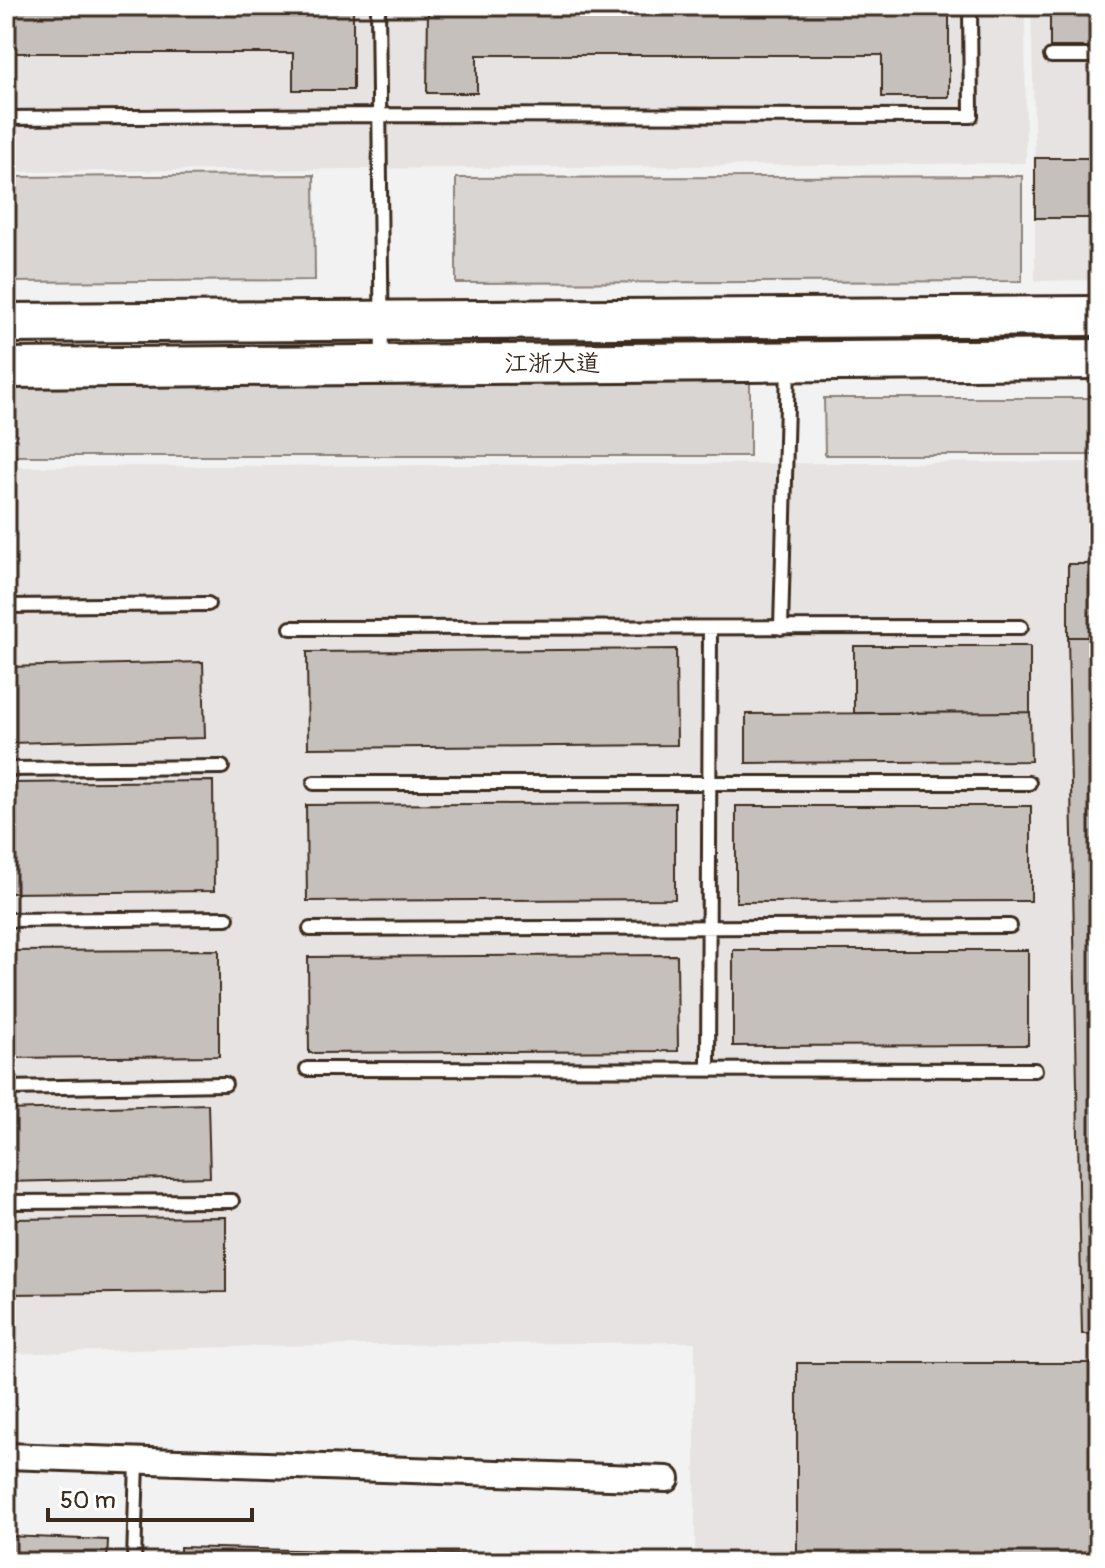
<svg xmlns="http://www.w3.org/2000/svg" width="1105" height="1568" font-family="Pangolin,'LXGW WenKai TC',sans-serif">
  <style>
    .built { fill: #e6e3e2 }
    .green { fill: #d8d5d2; stroke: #8a8078; stroke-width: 2 }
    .building { fill: #c6c0bd; stroke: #3b2a1e; stroke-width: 2 }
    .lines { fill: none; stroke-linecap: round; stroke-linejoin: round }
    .lane-casing { stroke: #3b2a1e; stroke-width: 18 }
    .street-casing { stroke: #3b2a1e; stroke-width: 30 }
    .primary-casing { stroke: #3b2a1e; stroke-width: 44 }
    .lane { stroke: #fff; stroke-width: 12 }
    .street { stroke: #fff; stroke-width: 24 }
    .primary { stroke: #fff; stroke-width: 38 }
    .labels { text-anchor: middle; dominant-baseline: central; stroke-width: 7; stroke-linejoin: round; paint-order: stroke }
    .street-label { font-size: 24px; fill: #3b2a1e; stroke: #fff }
  </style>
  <rect width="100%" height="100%" fill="#f3f2f2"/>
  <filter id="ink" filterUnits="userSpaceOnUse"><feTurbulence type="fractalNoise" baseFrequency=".0125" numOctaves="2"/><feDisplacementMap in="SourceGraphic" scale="16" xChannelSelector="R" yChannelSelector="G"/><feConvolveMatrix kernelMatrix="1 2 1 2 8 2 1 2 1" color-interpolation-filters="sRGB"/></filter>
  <g filter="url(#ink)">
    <path class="built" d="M6,6H1025L1026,163L6,172Z
      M1031,6H1099V280L1035,281V158Z
      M1099,462V1562H695V1342L262,1346L6,1354V467Z"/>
    <path class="green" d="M314,175L315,280L6,282V177Z
      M1022,176V281L456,283V178Z
      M750,378V456H6V379Z
      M824,398H1099V455H825Z"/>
    <path class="building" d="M6,6H353V90H293V53H6Z
      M428,6H949V97H882V55H477V93H427Z
      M1050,6H1099V47H1050Z
      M1035,158H1099V218H1035Z
      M1068,564H1099V637H1068Z
      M1068,637H1099V1334H1082Z
      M854,646H1030V712L854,713Z
      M676,649L677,745L308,748L307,652Z
      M203,662L205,738L9,743L7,667Z
      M1030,712L1031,761L746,763V714Z
      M213,781L214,891L6,893V783Z
      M675,803V899L307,901L306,805Z
      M736,806H1031V901L736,902Z
      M219,950V1056L6,1058V951Z
      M733,950H1028V1045L733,1046Z
      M677,955L678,1051L309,1053L308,957Z
      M208,1104L210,1177L6,1182V1110Z
      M226,1217V1292L6,1294V1219Z
      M797,1363H1099V1559L797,1558Z
      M6,1536L108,1540L107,1562H6Z
      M180,1547L681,1560V1562H180Z"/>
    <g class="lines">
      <defs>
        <path id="lane" d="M378,6L382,362
          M1051,56H1099
          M6,118L379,115L971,116L970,6
          M6,606L208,604
          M291,628L1021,627
          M781,628L788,367
          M6,769L222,767
          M314,783H1029
          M6,920L227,918
          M310,929L1010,926
          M307,1069L1035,1070
          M708,1069L710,628
          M6,1088L225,1084
          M6,1202L232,1201
          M134,1562L137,1461"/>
        <path id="street" d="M6,1456L667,1479"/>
        <path id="primary" d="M6,323L1099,316
          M6,368L1099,359"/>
      </defs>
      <use href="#lane" class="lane-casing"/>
      <use href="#street" class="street-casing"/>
      <use href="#primary" class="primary-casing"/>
      <use href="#lane" class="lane"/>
      <use href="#street" class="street"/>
      <use href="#primary" class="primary"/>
    </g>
  </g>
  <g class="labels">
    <g class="street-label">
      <text x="552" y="363">江浙大道</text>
    </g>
  </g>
  <rect width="1105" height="1568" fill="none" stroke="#fff" stroke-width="32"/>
  <rect x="16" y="16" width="1073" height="1536" fill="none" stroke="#3b2a1e" stroke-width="3" filter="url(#ink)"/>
  <path d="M48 1508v12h204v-12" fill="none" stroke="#3b2a1e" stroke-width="4"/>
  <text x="60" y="1508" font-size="24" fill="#3b2a1e" stroke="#ffffff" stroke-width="6" paint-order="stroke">50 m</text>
</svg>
